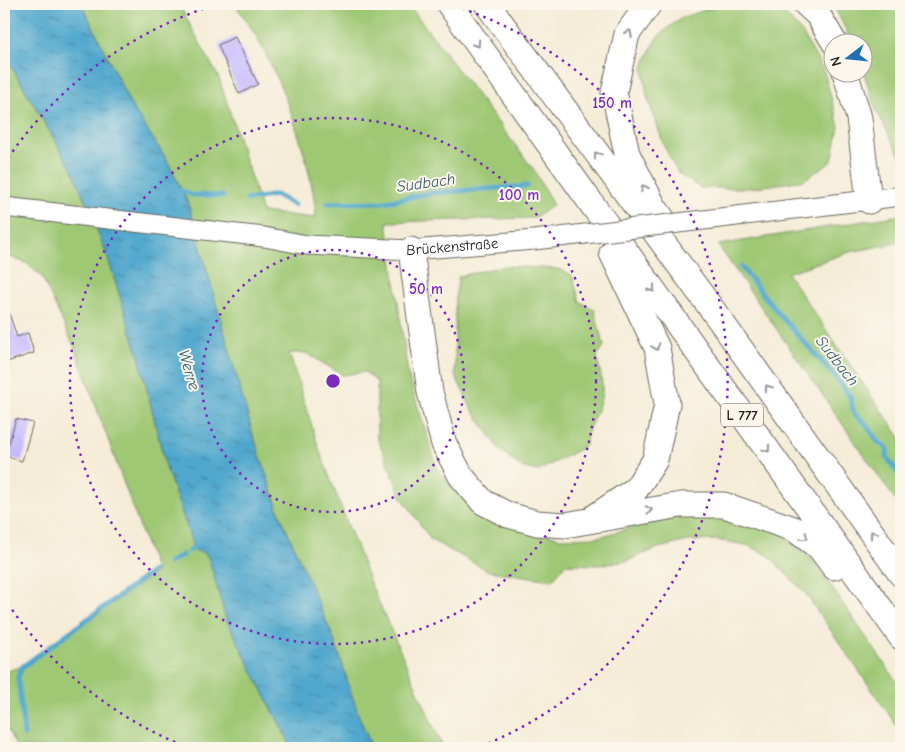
<svg xmlns="http://www.w3.org/2000/svg" width="905" height="752" font-family="'Comic Neue',sans-serif">
  <style>
    .grass { fill: #9fc874; stroke: #5e7248 }
    .water { fill: url(#water-ripples); stroke: #366274 }
    .lines { fill: none; stroke-linecap: round; stroke-linejoin: round }
    .stream { stroke: #50a7cd; stroke-width: 5 }
    .building { fill: #c4b9fe }
    .secondary-casing { stroke: #68655d; stroke-width: 21 }
    .highway-casing { stroke: #68655d; stroke-width: 27 }
    .secondary { stroke: #fff; stroke-width: 19 }
    .highway { stroke: #fff; stroke-width: 25 }
    .secondary-bridge-casing { stroke: #68655d; stroke-width: 21; stroke-linecap: butt }
    .secondary-bridge { stroke: #fff; stroke-width: 19 }
    .oneway { stroke: #999 }
    .ring { fill: none; stroke: #7b2cbf; stroke-width: 2.5; stroke-dasharray: 2.5 5 }
    .labels { text-anchor: middle; dominant-baseline: central; stroke-width: 4; stroke-linejoin: round; paint-order: stroke }
    .shield { fill: #fbf7ec; stroke: #5f5e5a; stroke-width: 1 }
    .shield-label { font-size: 14px; font-weight: bold; fill: #1c1c1c }
    .street-label { font-size: 15px; fill: #1c1c1c; stroke: #fbf7ec }
    .water-label { font-size: 16px; font-style: italic; fill: #335b6c; stroke: #fbf7ec }
    .centre { fill: #7b2cbf; stroke: #fbf7ec; stroke-width: 2.5 }
    .ring-label { font-size: 15px; text-anchor: middle; font-weight: bold; fill: #7b2cbf; stroke: #fbf7ec; stroke-width: 4; stroke-linejoin: round; paint-order: stroke }
  </style>
  <defs>
    <pattern id="water-ripples" width="26" height="14" patternUnits="userSpaceOnUse" patternTransform="scale(1.25)"><rect width="26" height="14" fill="#50a7cd"/><path d="M2 4q2-2 4 0t4 0M15 11q2-2 4 0t4 0" fill="none" stroke="#4287a6"/></pattern>
  </defs>
  <rect width="100%" height="100%" fill="#fbf7ec"/>
  <filter id="ink" filterUnits="userSpaceOnUse"><feTurbulence type="fractalNoise" baseFrequency=".02" numOctaves="2"/><feDisplacementMap in="SourceGraphic" scale="10" xChannelSelector="R" yChannelSelector="G"/><feConvolveMatrix kernelMatrix="1 2 1 2 8 2 1 2 1" color-interpolation-filters="sRGB"/></filter>
  <filter id="wash" filterUnits="userSpaceOnUse"><feTurbulence type="fractalNoise" baseFrequency=".0096" numOctaves="4" result="noise"/><feDisplacementMap in="SourceGraphic" scale="20" xChannelSelector="R" yChannelSelector="G"/><feGaussianBlur stdDeviation="1.12" result="paint"/><feColorMatrix in="noise" values="0 0 0 0 0 0 0 0 0 0 0 0 0 0 0 0 0 1.4 0 .05"/><feComposite in="paint" operator="in"/></filter>
  <g filter="url(#wash)">
    <rect width="100%" height="100%" fill="#f5ecd7"/>
    <path class="grass" d="M82,4H195L182,10L219,78L262,212L316,218C313,159 273,50 234,4H408L534,170L553,205L534,218L387,222L408,375L438,470L461,498L495,520L561,538L599,537L678,514L708,511L778,531L813,560L901,688V732L805,593L768,555L747,545L716,540L689,541L658,548L627,561L599,565L566,564L552,580L489,571L431,540L401,496L377,437V382L365,372L343,375L306,353H289L320,452L369,580L443,748H372L358,714L335,642L279,512L253,435L188,203L167,160L130,104Z
      M723,4H769L778,6L802,33L824,71L839,127L832,161L804,180L752,188H700L678,173L664,146L647,96L643,67L657,37L681,18Z
      M833,4H901V158L876,110L863,71L862,42H852Z
      M4,54L74,173L106,252L139,357L166,467L192,542V549L206,554L209,559L226,619L292,748H17L4,723V672L27,665L156,572L76,351L42,277L26,263L4,255Z
      M901,215V242L850,252L787,273L901,439V508L718,245Z
      M504,266L558,269L572,275L580,302L594,309L604,346L597,356C599,367 603,381 602,392C600,411 587,425 586,444L582,448L538,471L521,467L500,450L471,408L455,375V298L459,276Z"/>
    <path class="water" d="M4,4H82L130,104L167,160L188,203L253,435L279,512L335,642L358,714L372,748H292L226,619L209,559L206,554L192,549V542L166,467L139,357L106,252L74,173L4,54Z"/>
    <g class="lines">
      <path class="stream" d="M175,188L192,195L223,196
        M247,200L276,195L294,205
        M328,203L385,202L431,193L527,186
        M741,267L778,313L839,381L850,397L854,414L866,424L878,442L887,448V458L901,476
        M189,551L192,549
        M169,563L182,555
        M24,735L18,677L22,667L153,571"/>
    </g>
    <g id="blocks">
      <path class="building" d="M235,37L258,84L239,94L218,45Z
        M4,304H6L17,337L28,333L34,353L4,363Z
        M16,419L33,423L22,461L5,456Z"/>
    </g>
  </g>
  <g filter="url(#ink)">
    <use href="#blocks" fill-opacity="0" stroke="#68655d" stroke-width="1"/>
    <g class="lines">
      <defs>
        <g id="secondary">
          <path id="s1" d="M4,207L264,237L307,245L411,250L534,240"/>
          <path d="M712,219L901,196"/>
        </g>
        <path id="highway" d="M449,4L901,637
          M487,4L717,316L901,574
          M649,4L627,34L614,92L627,154L654,207L664,221
          M806,4L818,15L834,42
          M845,72L859,118L869,201
          M411,250L430,392L444,444L461,476L483,502L508,515L537,523L565,525L681,505H724L794,529L820,548L834,567
          M596,516L636,489L655,460L667,404L657,348L612,253"/>
      </defs>
      <use href="#secondary" class="secondary-casing"/>
      <use href="#highway" class="highway-casing"/>
      <use href="#secondary" class="secondary"/>
      <use href="#highway" class="highway"/>
      <defs>
        <path id="secondary-bridge" d="M534,240L712,219"/>
      </defs>
      <use href="#secondary-bridge" class="secondary-bridge-casing"/>
      <use href="#secondary-bridge" class="secondary-bridge"/>
    </g>
    <defs><path id="oneway-chevron" d="M-2-3.5L2.5 0L-2 3.5" fill="none" stroke-width="1.6" stroke-linecap="round" stroke-linejoin="round" transform="scale(1.25)"/></defs>
    <g class="oneway">
      <use href="#oneway-chevron" transform="translate(629 33) rotate(-63)"/>
      <use href="#oneway-chevron" transform="translate(477 44) rotate(55)"/>
      <use href="#oneway-chevron" transform="translate(597 155) rotate(-127)"/>
      <use href="#oneway-chevron" transform="translate(644 188) rotate(-117)"/>
      <use href="#oneway-chevron" transform="translate(652 289) rotate(54)"/>
      <use href="#oneway-chevron" transform="translate(656 347) rotate(71)"/>
      <use href="#oneway-chevron" transform="translate(768 388) rotate(-126)"/>
      <use href="#oneway-chevron" transform="translate(767 449) rotate(54)"/>
      <use href="#oneway-chevron" transform="translate(649 510) rotate(-9)"/>
      <use href="#oneway-chevron" transform="translate(873 534) rotate(-126)"/>
      <use href="#oneway-chevron" transform="translate(805 537) rotate(36)"/>
    </g>
  </g>
  <g class="ring">
    <circle cx="333" cy="381" r="131"/>
    <circle cx="333" cy="381" r="263"/>
    <path d="M189 748A394 394 0 0 1 4 598M4 164A394 394 0 0 1 218 4M448 4A394 394 0 0 1 477 748"/>
  </g>
  <g class="labels">
    <rect class="shield" x="721" y="403.5" width="42" height="23" rx="4"/>
    <g class="shield-label">
      <text x="742" y="415">L 777</text>
    </g>
    <g class="street-label">
      <text stroke="none"><textPath href="#s1" startOffset="451">Brückenstraße</textPath></text>
    </g>
    <g class="water-label">
      <text transform="translate(426 183) rotate(-8)">Sudbach</text>
      <text transform="translate(837 361) rotate(52)">Sudbach</text>
      <text transform="translate(189 370) rotate(74)">Werre</text>
    </g>
  </g>
  <circle cx="333" cy="381" r="8" class="centre"/>
  <g class="ring-label">
    <text x="612" y="108">150 m</text>
    <text x="519" y="200">100 m</text>
    <text x="426" y="294">50 m</text>
  </g>
  <rect width="905" height="752" fill="none" stroke="#fbf7ec" stroke-width="20"/>
  <g transform="translate(848 58) rotate(254)"><circle r="24" fill="#fbf7ec" stroke="#a29f99"/>
  <path d="M0-4L9 19L0 12L-9 19Z" fill="#1f6fb2"/>
  <text y="-8" font-size="14" font-weight="bold" text-anchor="middle" fill="#1c1c1c">N</text>
  </g>
</svg>
